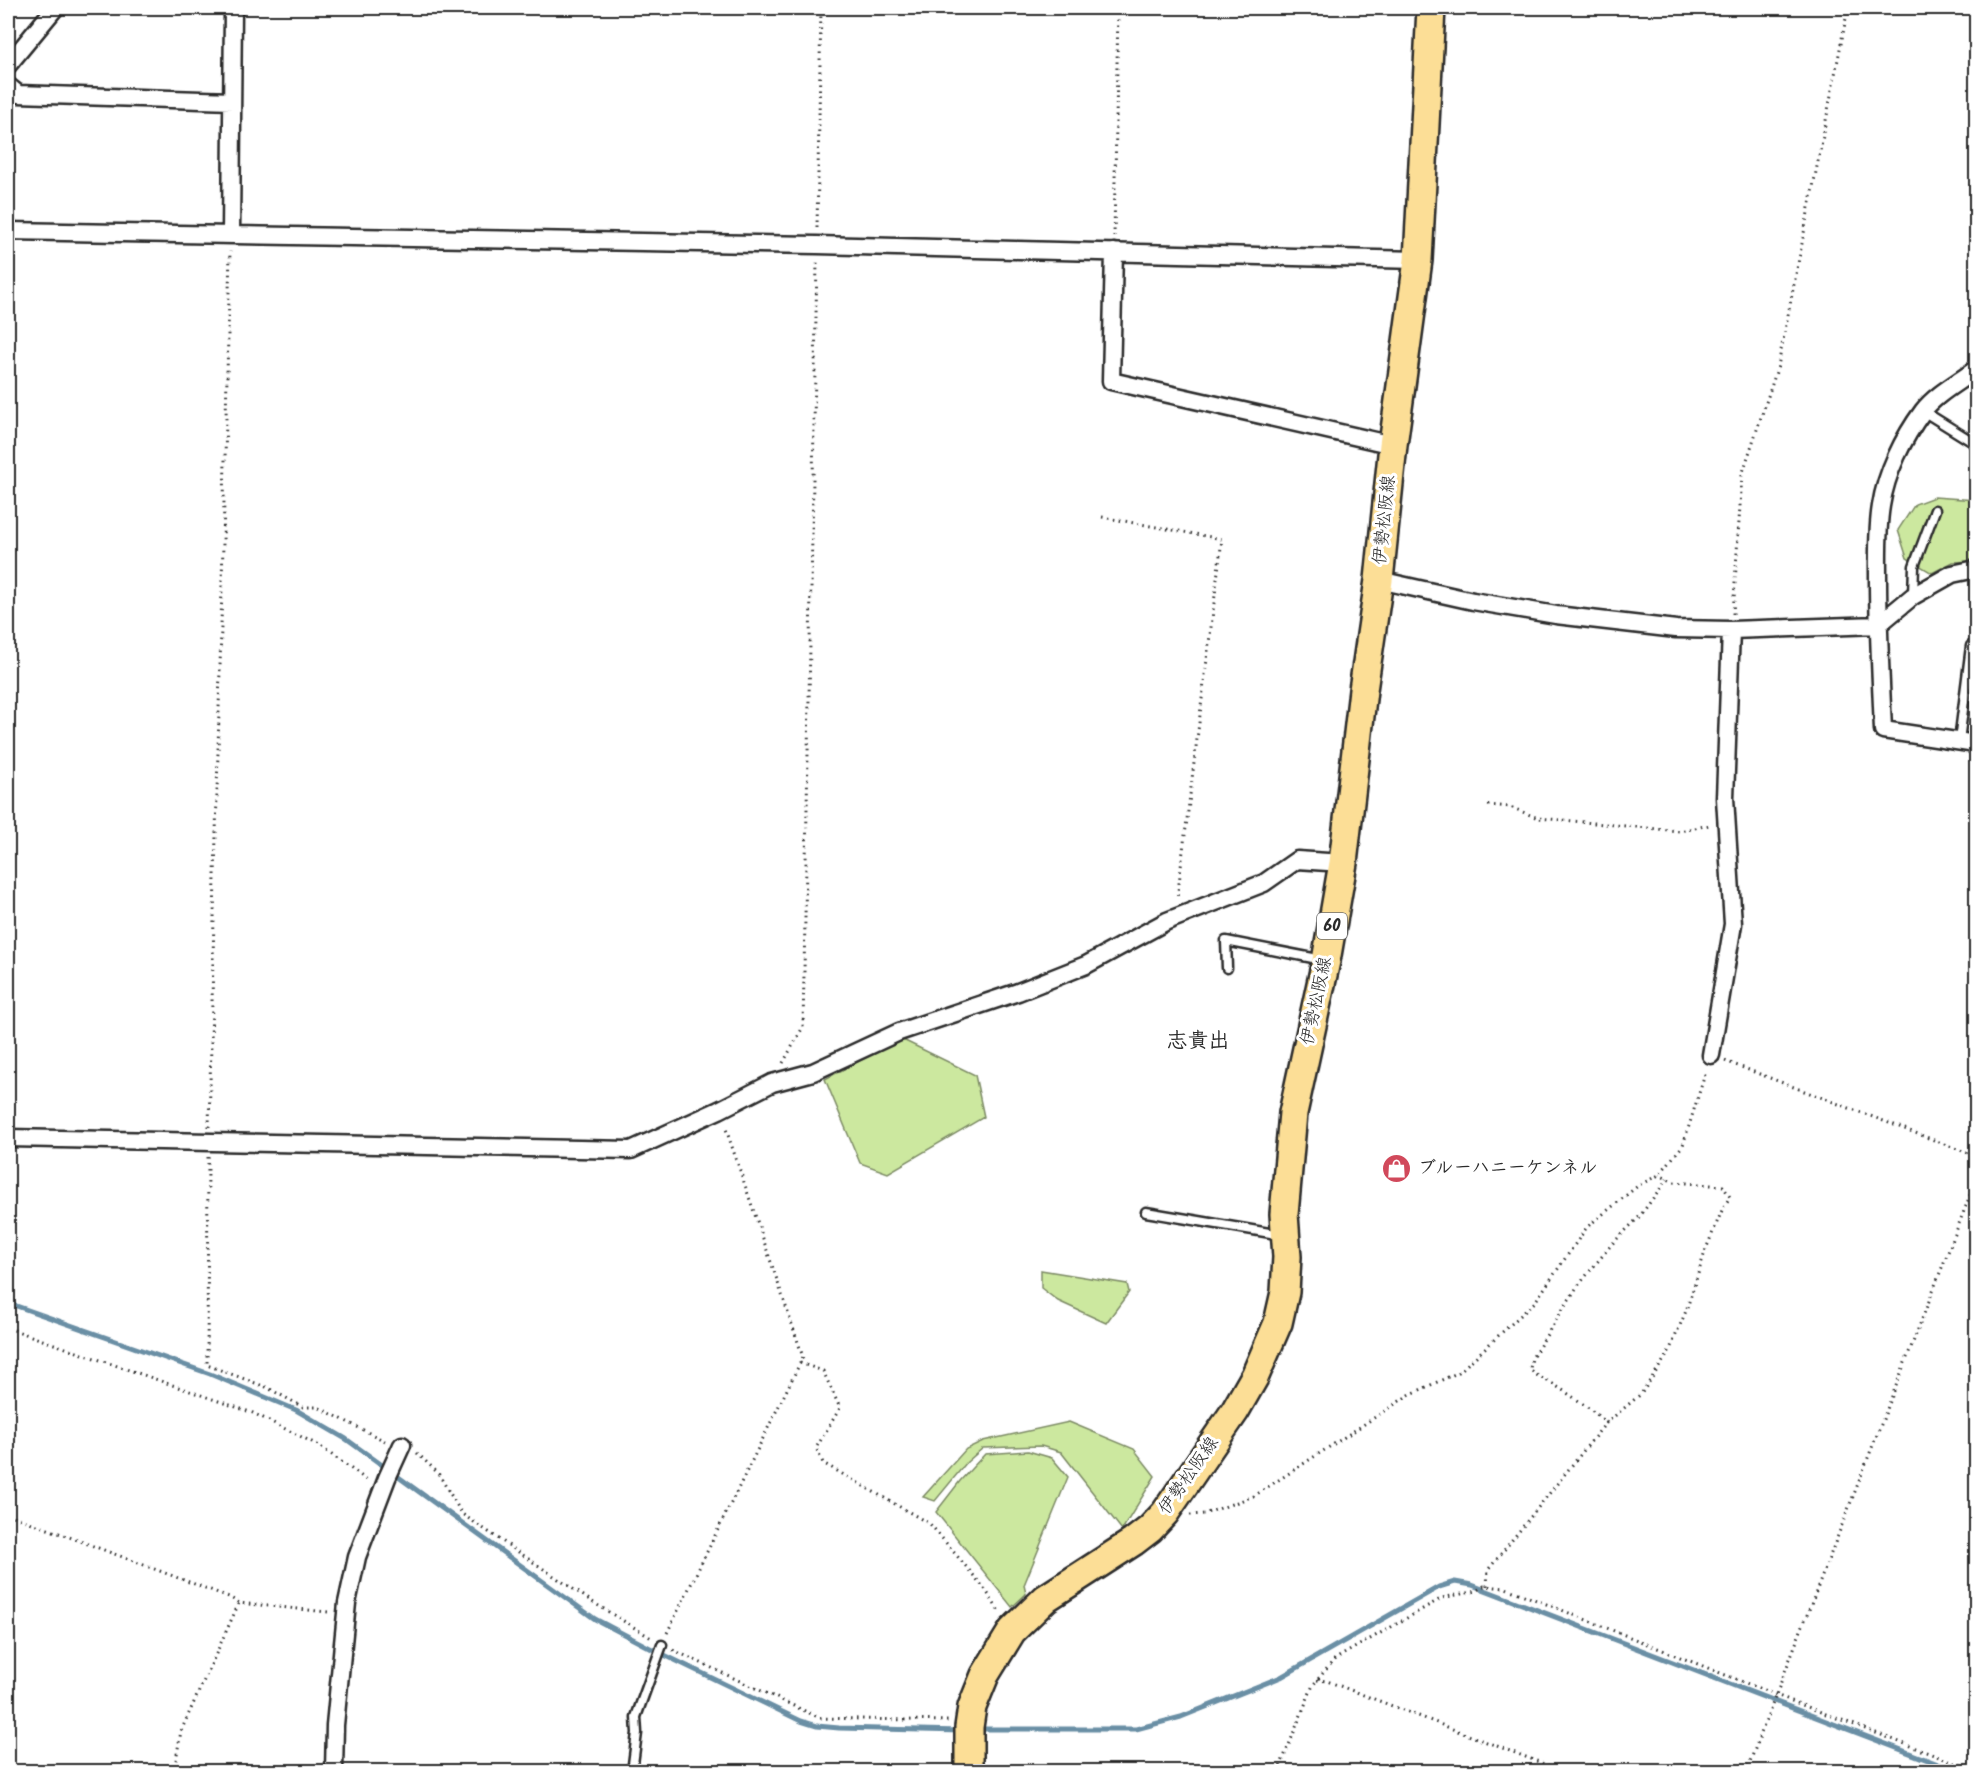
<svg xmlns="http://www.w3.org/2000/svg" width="1984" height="1779" font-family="Kalam,'Klee One',sans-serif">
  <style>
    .green { fill: #cce89f; stroke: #7c8a65; stroke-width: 1.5 }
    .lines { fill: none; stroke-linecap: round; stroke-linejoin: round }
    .stream { stroke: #6b8fa5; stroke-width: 5 }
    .lane-casing { stroke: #2b2b2b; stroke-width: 13 }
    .street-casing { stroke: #2b2b2b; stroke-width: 21 }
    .primary-casing { stroke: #2b2b2b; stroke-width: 32 }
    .path { stroke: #2b2b2b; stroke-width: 3; stroke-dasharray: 1.5 4.5; stroke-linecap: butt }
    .lane { stroke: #fff; stroke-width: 8 }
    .street { stroke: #fff; stroke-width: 16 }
    .primary { stroke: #fcde96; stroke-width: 27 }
    .labels { text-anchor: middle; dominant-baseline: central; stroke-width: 6; stroke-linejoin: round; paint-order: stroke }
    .shield { fill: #fff; stroke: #6b6b6b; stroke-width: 1.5 }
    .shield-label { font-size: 16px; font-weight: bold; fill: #2b2b2b }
    .street-label { font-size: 18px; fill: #2b2b2b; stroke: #fff }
    .poi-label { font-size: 18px; font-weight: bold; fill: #2b2b2b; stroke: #fff; text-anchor: start }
    .quarter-label { font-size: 21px; font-weight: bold; fill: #2b2b2b; stroke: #fff }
  </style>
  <rect width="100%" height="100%" fill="#fff"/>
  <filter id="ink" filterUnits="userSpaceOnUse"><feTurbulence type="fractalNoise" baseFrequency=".0167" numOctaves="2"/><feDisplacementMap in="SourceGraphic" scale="12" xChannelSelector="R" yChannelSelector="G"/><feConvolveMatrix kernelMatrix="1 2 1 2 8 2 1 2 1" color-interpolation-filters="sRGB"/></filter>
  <g filter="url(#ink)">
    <path class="green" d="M1934,497L1976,500V561L1953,562L1932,573L1907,558L1898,530L1915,504Z
      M901,1039L975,1075L984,1117L888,1173L860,1163L825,1079Z
      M1041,1270L1127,1284L1129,1292L1106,1323L1058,1301L1041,1288Z
      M1069,1422L1134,1449L1155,1476L1122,1530L1061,1452L1041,1446L983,1448L967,1462L935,1501L923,1497L966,1449L983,1441Z
      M1028,1451L1052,1458L1068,1477L1024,1585L1026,1594L1012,1607L936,1512L960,1481L985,1454Z"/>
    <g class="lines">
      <path class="stream" d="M8,1303L210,1374L296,1410L346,1439L595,1619L652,1649L801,1721L817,1726L839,1728L961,1731
        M976,1729H1136L1181,1717L1281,1677L1439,1587L1455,1582L1472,1585L1959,1772"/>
      <defs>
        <path id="lane" d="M1923,411L1976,444
          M1913,595L1914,566L1935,510
          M1959,741L1971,646
          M1227,968L1226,941L1323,960
          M1146,1212L1282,1235
          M632,1772L637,1733L636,1717L662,1645"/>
        <path id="street" d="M8,65L55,8
          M8,86L18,94L232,101
          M8,231L817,245L1418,260
          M231,235L233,8
          M1114,252L1111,381L1393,445
          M1976,369C1959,382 1936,394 1923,411C1903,438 1886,473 1881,506C1877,530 1878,555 1878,579C1878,630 1881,680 1883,730L1976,744
          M1379,580L1473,601L1556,615L1676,629L1731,630L1878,625L1913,596L1952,574L1976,569
          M1711,1055L1733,924L1725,798L1731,630
          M8,1138L631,1150L719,1110L772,1083L813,1072L899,1032L1018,992L1086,965L1167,921L1264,883L1297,860L1343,863
          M334,1772L335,1725L347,1603L357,1557L387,1478L402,1445"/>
        <path id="primary" d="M969,1772V1727L972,1707L985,1675L1012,1631L1046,1598L1133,1542L1150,1529L1165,1513L1235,1411L1255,1376L1278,1323L1285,1292L1287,1257L1284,1214L1293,1113L1326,961L1343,863L1363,690L1379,580L1393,445L1418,260L1431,8"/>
      </defs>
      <use href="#lane" class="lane-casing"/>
      <use href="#street" class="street-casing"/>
      <use href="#primary" class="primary-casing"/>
      <path class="path" d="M817,228L821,8
        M1114,237L1118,8
        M1102,517L1222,539L1177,899
        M1733,614L1742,475L1778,366L1848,8
        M1488,805L1510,807L1538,818L1562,820L1679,831L1710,825
        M1725,1061L1976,1156
        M783,1063L803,1027L817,261
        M209,1127L230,251
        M208,1157L207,1365L266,1387L303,1407H318L385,1441
        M8,1328L253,1413L318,1445L368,1481
        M800,1363L823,1371L840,1408L816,1448L823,1463L930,1524L985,1589L1000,1613
        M1607,1423C1590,1408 1572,1396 1553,1384C1544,1379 1537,1377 1530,1369L1532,1358L1577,1287L1612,1244L1640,1216L1667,1179
        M417,1453L438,1473L462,1514L594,1603L653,1639
        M8,1514L229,1597L239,1603
        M1190,1515L1204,1514L1254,1496L1409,1395L1459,1372L1535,1302L1587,1227L1639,1185L1659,1175L1683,1145L1706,1071
        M1487,1586L1488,1570L1605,1424L1641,1394L1668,1354L1686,1311L1706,1249L1723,1208L1730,1197L1723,1186L1674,1182L1659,1175
        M667,1633L803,1357L725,1126
        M673,1650L820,1718L948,1721
        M1317,1680L1327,1681L1565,1772
        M174,1772L181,1731L239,1603L328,1612
        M1278,1772L1313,1685L1335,1659L1442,1598L1476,1591L1484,1586L1506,1588L1776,1695L1976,1771
        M1746,1772L1976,1180"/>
      <use href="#lane" class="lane"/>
      <use href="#street" class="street"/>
      <use href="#primary" class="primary"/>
    </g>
  </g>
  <defs>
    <symbol id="shop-disc" viewBox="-11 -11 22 22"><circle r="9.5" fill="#d1495b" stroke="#fff"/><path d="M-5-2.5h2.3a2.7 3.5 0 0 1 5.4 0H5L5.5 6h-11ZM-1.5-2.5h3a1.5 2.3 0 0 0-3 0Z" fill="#fff"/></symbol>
  </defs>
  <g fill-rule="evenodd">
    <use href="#shop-disc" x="1380" y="1152" width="33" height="33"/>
  </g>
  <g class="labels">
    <rect class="shield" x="1317" y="913" width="30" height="26" rx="4.5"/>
    <g class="shield-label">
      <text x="1332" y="926">60</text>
    </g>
    <g class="street-label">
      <text transform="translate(1385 520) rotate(-84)">伊勢松阪線</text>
      <text transform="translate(1317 1001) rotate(-78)">伊勢松阪線</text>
      <text transform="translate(1189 1476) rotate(-55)">伊勢松阪線</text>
    </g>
    <g class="poi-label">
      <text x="1418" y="1168">ブルーハニーケンネル</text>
    </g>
    <g class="quarter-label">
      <text x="1198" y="1041">志貴出</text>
    </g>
  </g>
  <rect width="1984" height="1779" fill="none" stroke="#fff" stroke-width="30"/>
  <rect x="15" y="15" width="1954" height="1749" fill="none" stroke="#2b2b2b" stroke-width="2" filter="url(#ink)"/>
</svg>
